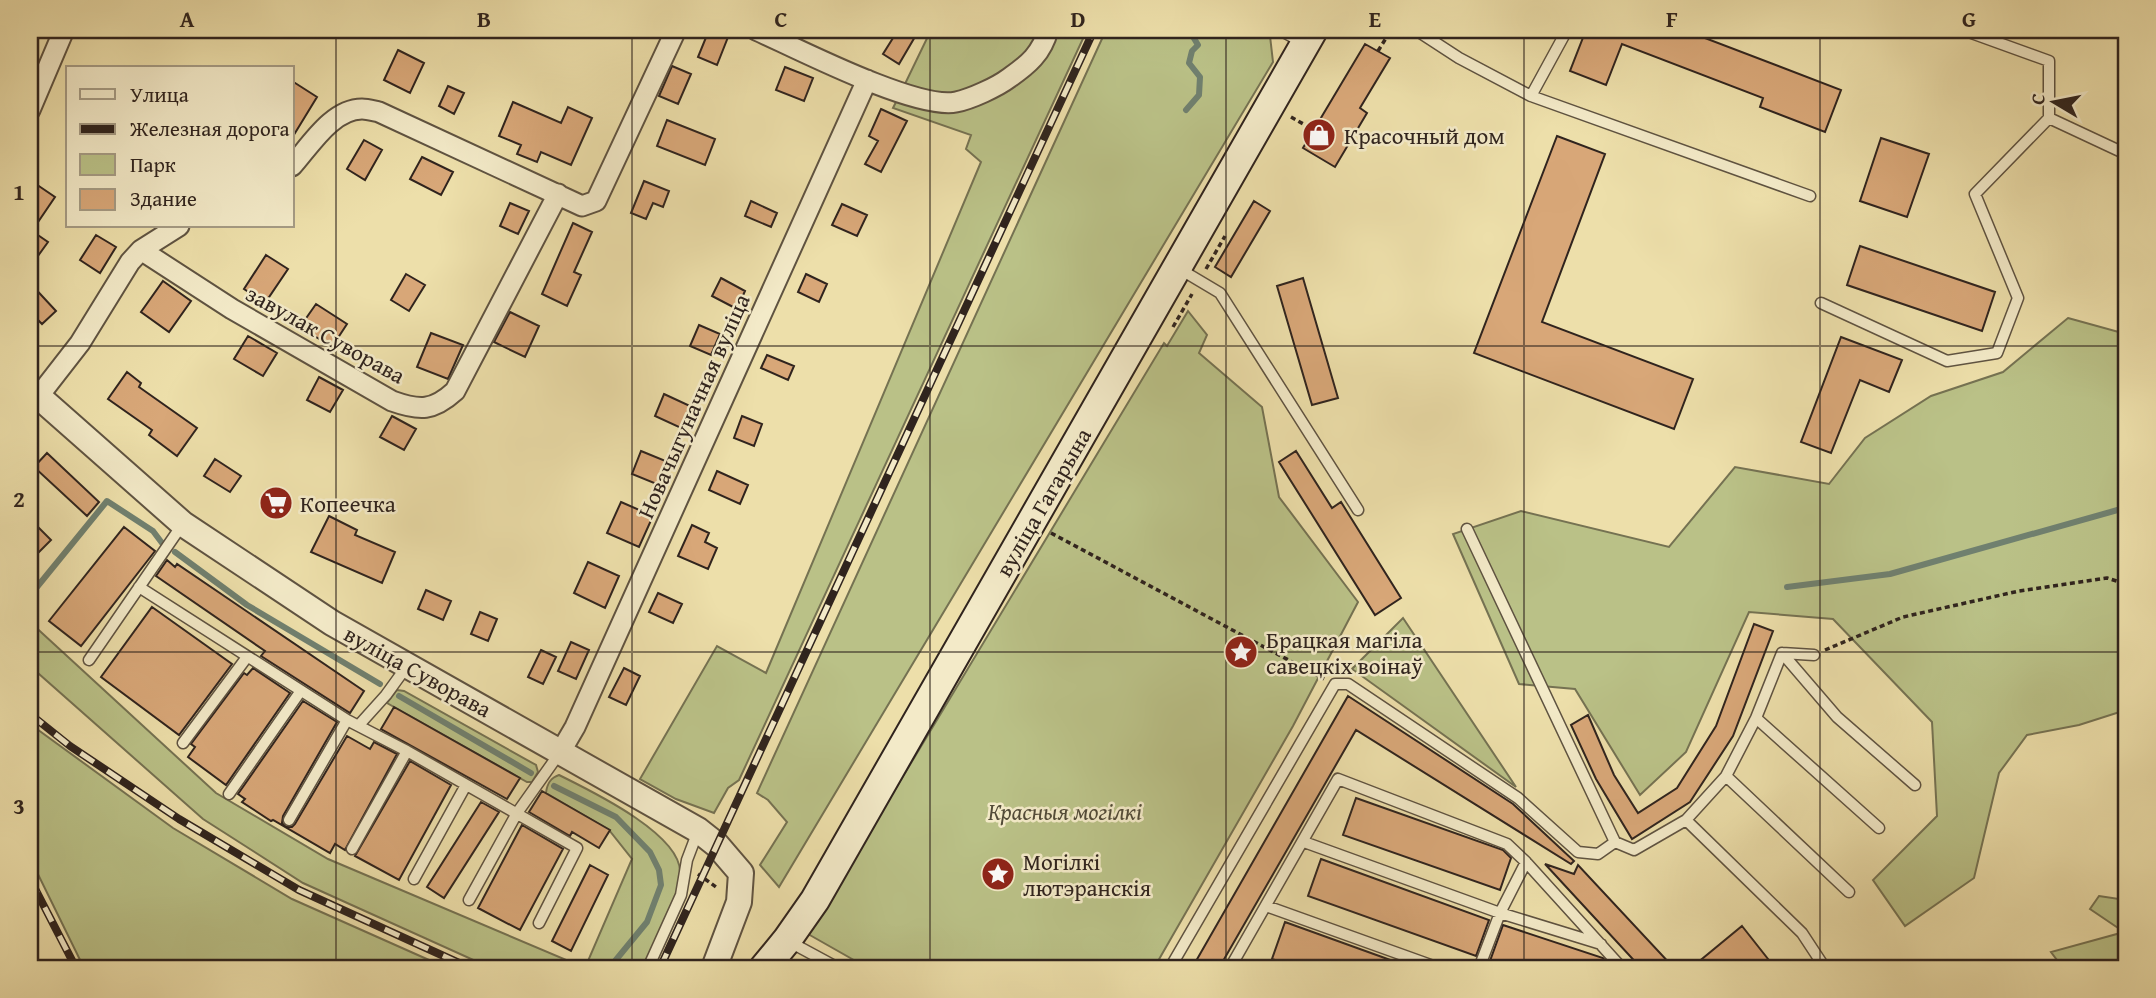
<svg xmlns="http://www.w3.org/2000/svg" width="2156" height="998" font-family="'Gentium Book Plus',serif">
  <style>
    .green { fill: #bac187; stroke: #757252; stroke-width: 2 }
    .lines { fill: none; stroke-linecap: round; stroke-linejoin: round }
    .stream { stroke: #70806f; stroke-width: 6 }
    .building { fill: #d8a778; stroke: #30241e; stroke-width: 2 }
    .service-casing { stroke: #5f5341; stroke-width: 13 }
    .minor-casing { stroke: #5f5341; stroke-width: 23 }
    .tertiary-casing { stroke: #5f5341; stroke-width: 28 }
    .secondary-casing { stroke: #30241e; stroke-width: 32 }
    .path { stroke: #30241e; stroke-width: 3.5; stroke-dasharray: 5 3.5; stroke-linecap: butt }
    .service { stroke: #f3eac8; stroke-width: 10 }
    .minor { stroke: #f3eac8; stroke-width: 19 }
    .tertiary { stroke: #f3eac8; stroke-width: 24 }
    .secondary { stroke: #f3eac8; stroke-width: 28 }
    .rail-casing { stroke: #30241e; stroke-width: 8 }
    .rail { stroke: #f3eac8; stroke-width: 5; stroke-dasharray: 16; stroke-linecap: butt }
    .grid { fill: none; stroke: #30241e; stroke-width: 2; stroke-opacity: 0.55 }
    .labels { text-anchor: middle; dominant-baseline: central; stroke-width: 5; stroke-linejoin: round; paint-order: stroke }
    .poi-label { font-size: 23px; fill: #30241e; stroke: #f3eac8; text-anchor: start }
    .street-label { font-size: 23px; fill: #30241e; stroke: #f3eac8 }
    .park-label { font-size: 23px; font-style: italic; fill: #524b38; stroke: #f3eac8 }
    .neatline { fill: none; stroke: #30241e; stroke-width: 2.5 }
    .grid-label { font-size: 23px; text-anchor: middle; font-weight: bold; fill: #30241e }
  </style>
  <rect width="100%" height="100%" fill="#eddfaa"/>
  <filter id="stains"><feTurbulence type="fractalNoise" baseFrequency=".00286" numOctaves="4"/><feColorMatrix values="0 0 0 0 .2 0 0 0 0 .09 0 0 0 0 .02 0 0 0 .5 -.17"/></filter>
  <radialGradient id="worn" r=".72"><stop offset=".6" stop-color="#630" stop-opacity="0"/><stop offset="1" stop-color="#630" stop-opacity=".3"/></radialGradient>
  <path class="green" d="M931,30H1042L1025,61L954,98L903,88Z
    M1055,30H1087L739,780L728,788L714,813L676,799L640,779L717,646L766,673L981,162L966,149L971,135L893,108L899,96L928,106L1005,87Z
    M1106,30H1260L1270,36L1273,62L779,887L760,865L787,822L768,800L757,793Z
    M1188,311L1207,335L1199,353L1262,407L1279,497L1358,602L1293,726L1154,968H868L808,934L1164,343L1167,346Z
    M2068,318L2126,334V710L2079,725L2027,735L1999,773L1974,878L1905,926L1873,880L1937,816L1932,722L1833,619L1749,612L1686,752L1640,795L1575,689L1519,684L1453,534L1521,511L1669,547L1735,467L1829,484L1865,438L1931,396L2003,372Z
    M1403,618L1516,787L1352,669Z
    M30,622L216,793L328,859L585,968L632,859L609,830L546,793C547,784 550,778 559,775C589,790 682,834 680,873C678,906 656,939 642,968H491L303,883L203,819L30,666Z
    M397,690L404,691L536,765L538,772L532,782H527L387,703Z
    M30,724L173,828L292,899L447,968H84L30,858Z
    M2099,896L2126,900V968H2063L2051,952L2124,932L2090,909Z"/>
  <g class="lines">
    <path class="stream" d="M1186,110L1199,95L1200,77L1189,63L1192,51L1198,45L1189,30
      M175,552L247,605L380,684
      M37,587L107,501L153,531L162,543
      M1787,587L1890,574L2121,509L2126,511
      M399,696L531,773
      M554,786L616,817L650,852L659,870L661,885L647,922L615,961"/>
  </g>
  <path class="building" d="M709,30L728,37L717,65L698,57Z
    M898,30H919L899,64L883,54Z
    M1586,30H1684L1841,90L1825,132L1760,107L1763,98L1622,44L1606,85L1570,71Z
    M1365,44L1390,58L1360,108L1367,113L1335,167L1303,148Z
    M398,50L424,63L410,93L384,80Z
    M672,66L691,74L678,104L659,96Z
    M785,67L813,78L804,101L776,90Z
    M292,81L317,97L292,138Z
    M448,86L464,93L454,114L439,106Z
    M513,102L561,123L568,107L592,118L571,165L541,152L537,162L517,154L521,145L499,136Z
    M881,109L907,121L881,172L865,164L878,141L869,136Z
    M667,120L715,139L705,165L657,146Z
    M1557,136L1605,154L1542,322L1693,379L1674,429L1474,353Z
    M1881,138L1929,154L1907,217L1860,201Z
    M364,140L382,150L365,180L347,169Z
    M422,157L453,172L441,195L410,179Z
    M30,180L55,197L32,231L48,242L30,267Z
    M644,181L669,191L663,207L653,203L646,219L631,213Z
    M751,201L777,213L771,227L745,216Z
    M1254,201L1270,211L1231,277L1215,267Z
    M510,203L529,211L518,234L500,226Z
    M842,204L867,215L857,236L832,225Z
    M573,223L592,232L574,272L581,275L567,306L542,294Z
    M96,235L116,247L100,273L80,260Z
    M1860,246L1995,292L1982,331L1847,285Z
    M266,255L288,269L265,303L244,289Z
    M406,274L425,285L409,311L391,300Z
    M806,274L827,284L819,302L798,292Z
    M721,278L745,291L737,309L712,296Z
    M1303,278L1338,398L1312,405L1277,286Z
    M163,281L191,301L169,332L141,312Z
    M30,283L56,311L42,324L30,312Z
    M316,304L347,324L332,347L300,327Z
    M510,312L539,326L525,357L494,342Z
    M699,325L720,334L711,355L690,346Z
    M431,333L463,345L448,379L417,367Z
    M248,336L277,353L263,376L234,359Z
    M1841,337L1902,360L1889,392L1860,380L1831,453L1801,442Z
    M767,355L794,366L788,380L761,368Z
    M127,372L141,383L139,387L197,428L177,456L149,435L152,430L108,399Z
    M319,377L343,390L330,412L307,400Z
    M664,394L690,406L681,428L655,416Z
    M392,416L416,429L404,450L380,437Z
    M742,416L762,424L754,446L734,438Z
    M641,451L668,462L659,485L632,474Z
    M1296,451L1332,508L1341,502L1401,598L1375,615L1279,462Z
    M47,453L99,502L87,516L34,467Z
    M215,459L241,476L230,492L204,476Z
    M717,471L748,485L740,504L709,490Z
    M621,502L653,516L639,547L607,533Z
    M329,516L357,530L355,535L395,552L382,583L311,552Z
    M30,519L51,540L30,561Z
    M692,525L709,533L705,542L717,548L708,569L678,556Z
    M124,527L155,551L81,646L49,621Z
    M167,560L175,567L177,564L364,691L350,713L261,656L265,651L156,576Z
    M588,562L619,576L605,608L574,593Z
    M426,590L451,601L443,620L418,609Z
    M658,593L682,604L673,623L649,612Z
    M152,607L232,664L179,735L101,677Z
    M480,612L497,619L488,641L471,634Z
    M1754,624L1773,631L1733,736L1690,802L1632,839L1596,779L1571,725L1588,715L1614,775L1638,813L1677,788L1716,726Z
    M571,642L589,650L576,679L558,671Z
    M541,650L556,657L543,684L528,677Z
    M253,668L290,693L226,785L188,757L195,747L191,744L244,673L247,675Z
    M624,668L640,676L626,705L609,697Z
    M1348,696L1513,804L1574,861L1571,864L1356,730L1219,968H1192Z
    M303,701L337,722L283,816L282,823L286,827H292L295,824L347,736L370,749L374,742L397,754L345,850L335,844L330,853L273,820L271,821L242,802L245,799L238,794Z
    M394,707L520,778L507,799L381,729Z
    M410,761L451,785L399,880L355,856Z
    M542,791L610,830L599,848L572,832L570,836L529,812Z
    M1356,798L1503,850L1511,858L1500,890L1343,835Z
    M481,802L499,812L444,898L427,887Z
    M522,825L563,849L520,930L478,908Z
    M1321,859L1489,920L1476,956L1308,896Z
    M1545,864L1574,874L1578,865L1674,968H1641Z
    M590,865L608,875L571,951L552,941Z
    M1285,922L1407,966V968H1298L1272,959Z
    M1503,925L1603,958L1612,968H1510L1490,961Z
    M1742,926L1768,959L1755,968H1691Z"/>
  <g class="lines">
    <defs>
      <path id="service" d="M1280,30L1302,42
        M1416,30L1459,58L1531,96L1810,196
        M1963,30L2049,61V118L2126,154
        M1531,96L1567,30
        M1178,268L1220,293L1358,510
        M1821,303L1947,361L1997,353L2018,298L1975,194L2049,118
        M1467,529L1615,842L1634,850L1686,820L1726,776L1756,718L1782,653L1814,655
        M139,587L347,720L407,751L577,848L539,923
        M1782,653L1837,717L1915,785
        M89,660L182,525
        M1756,718L1879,828
        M359,725L386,695L407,666
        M183,743L247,657
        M1726,776L1849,892
        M229,794L300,692
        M289,820L347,720
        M1686,820L1802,933L1825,968
        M1304,842L1500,913L1601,944
        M352,849L407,751
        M414,879L466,785
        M469,900L517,813L561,751
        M1266,906L1439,968
        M788,941L838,968
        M648,968L681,895L687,860L698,831
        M1170,968L1335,684H1348L1518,798L1578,852L1598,854L1615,842
        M1230,968L1338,779L1507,844L1526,862L1622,968
        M1479,968L1500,913L1526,862"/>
      <path id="minor" d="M756,30C796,48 916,110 956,102C971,99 997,87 1009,78C1028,65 1042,53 1048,30
        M30,110L64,30
        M292,166C310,146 332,109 362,109C367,109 374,111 379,112L582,206L596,201L676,30
        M141,250L232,309L392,401C420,411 433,411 455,391L558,194
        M38,397L80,343L130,262L141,250L179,226
        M561,751L575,727L867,80"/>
      <path id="tertiary" d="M30,389L183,524L332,623L698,830L717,845L741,873L739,902L714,968"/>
      <path id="secondary" d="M764,968L787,940L815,900L1313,30"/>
    </defs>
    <use href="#service" class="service-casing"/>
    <use href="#minor" class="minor-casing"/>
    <use href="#tertiary" class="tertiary-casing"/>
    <use href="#secondary" class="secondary-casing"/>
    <path class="path" d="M1378,51L1388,35L1380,30
      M1291,117L1314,130
      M1206,269L1225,236
      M1173,327L1192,294
      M1051,533L1324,679
      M1825,650L1903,617L2019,591L2107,578L2126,584
      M698,874L716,887"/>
    <use href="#service" class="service"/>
    <use href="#minor" class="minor"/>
    <use href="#tertiary" class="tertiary"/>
    <use href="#secondary" class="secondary"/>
    <defs>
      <path id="rail" d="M30,714L70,746L179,819L299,890L470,968
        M30,879L76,968
        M660,968L1094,30"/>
    </defs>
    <use href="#rail" class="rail-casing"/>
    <use href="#rail" class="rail"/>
  </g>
  <path class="grid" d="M336,30V968M632,30V968M930,30V968M1226,30V968M1524,30V968M1820,30V968M30,346H2126M30,652H2126"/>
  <defs>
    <symbol id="shop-disc" viewBox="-11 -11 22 22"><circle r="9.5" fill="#8f2418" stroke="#f3eac8"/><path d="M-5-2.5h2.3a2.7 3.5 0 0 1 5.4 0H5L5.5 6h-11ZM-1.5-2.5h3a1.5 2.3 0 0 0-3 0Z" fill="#fff"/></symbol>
    <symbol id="supermarket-disc" viewBox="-11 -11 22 22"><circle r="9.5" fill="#8f2418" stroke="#f3eac8"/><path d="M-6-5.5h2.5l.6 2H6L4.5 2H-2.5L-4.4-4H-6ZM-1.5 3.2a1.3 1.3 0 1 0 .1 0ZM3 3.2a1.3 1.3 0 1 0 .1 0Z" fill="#fff"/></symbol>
    <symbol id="sight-disc" viewBox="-11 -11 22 22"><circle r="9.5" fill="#8f2418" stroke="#f3eac8"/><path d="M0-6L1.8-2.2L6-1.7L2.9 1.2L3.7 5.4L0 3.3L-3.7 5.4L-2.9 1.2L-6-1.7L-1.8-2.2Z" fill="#fff"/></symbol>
  </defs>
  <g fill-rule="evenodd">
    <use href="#shop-disc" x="1300" y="116" width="38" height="38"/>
    <use href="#supermarket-disc" x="257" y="484" width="38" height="38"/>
    <use href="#sight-disc" x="1222" y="633" width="38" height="38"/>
    <use href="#sight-disc" x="979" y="855" width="38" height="38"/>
  </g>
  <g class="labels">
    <g class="poi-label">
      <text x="1344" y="135">Красочный дом</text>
      <text x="300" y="503">Копеечка</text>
      <text x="1266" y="639">Брацкая магіла<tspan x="1266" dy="26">савецкіх воінаў</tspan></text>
      <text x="1023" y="861">Могілкі<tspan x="1023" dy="26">лютэранскія</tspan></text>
    </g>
    <g class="street-label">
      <text transform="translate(326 334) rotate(29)">завулак Суворава</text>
      <text transform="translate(693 406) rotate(-66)">Новачыгуначная вуліца</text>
      <text transform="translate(1043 502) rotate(-60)">вуліца Гагарына</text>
      <text transform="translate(418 671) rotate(29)">вуліца Суворава</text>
    </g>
    <g class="park-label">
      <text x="1065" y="811">Красныя могілкі</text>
    </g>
  </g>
  <rect width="2156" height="998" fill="none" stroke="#eddfaa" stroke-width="77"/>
  <rect x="66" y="66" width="228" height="161" fill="#f3eac8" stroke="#a59b84" stroke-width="2"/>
  <rect x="80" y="89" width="35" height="10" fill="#f3eac8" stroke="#a59b84" stroke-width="2"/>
  <text x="130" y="102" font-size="21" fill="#30241e">Улица</text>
  <rect x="80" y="124" width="35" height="10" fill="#30241e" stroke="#a59b84" stroke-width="2"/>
  <text x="130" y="136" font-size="21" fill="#30241e">Железная дорога</text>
  <rect x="80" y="154" width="35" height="21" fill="#bac187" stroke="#a59b84" stroke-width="2"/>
  <text x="130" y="172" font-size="21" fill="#30241e">Парк</text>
  <rect x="80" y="189" width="35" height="21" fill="#d8a778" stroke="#a59b84" stroke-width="2"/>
  <text x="130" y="206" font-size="21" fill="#30241e">Здание</text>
  <g transform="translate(2054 102) rotate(280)" stroke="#f3eac8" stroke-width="5" paint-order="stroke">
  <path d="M0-5L12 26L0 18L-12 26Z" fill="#30241e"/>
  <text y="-10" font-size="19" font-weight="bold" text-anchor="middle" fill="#30241e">С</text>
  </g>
  <rect x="38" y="38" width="2080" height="922" class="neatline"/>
  <g class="grid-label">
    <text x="187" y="27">A</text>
    <text x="484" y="27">B</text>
    <text x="781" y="27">C</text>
    <text x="1078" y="27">D</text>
    <text x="1375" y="27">E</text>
    <text x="1672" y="27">F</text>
    <text x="1969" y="27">G</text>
    <text x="19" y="200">1</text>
    <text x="19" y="507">2</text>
    <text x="19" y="814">3</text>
  </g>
  <rect width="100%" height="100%" filter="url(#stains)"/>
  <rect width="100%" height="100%" fill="url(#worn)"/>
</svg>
